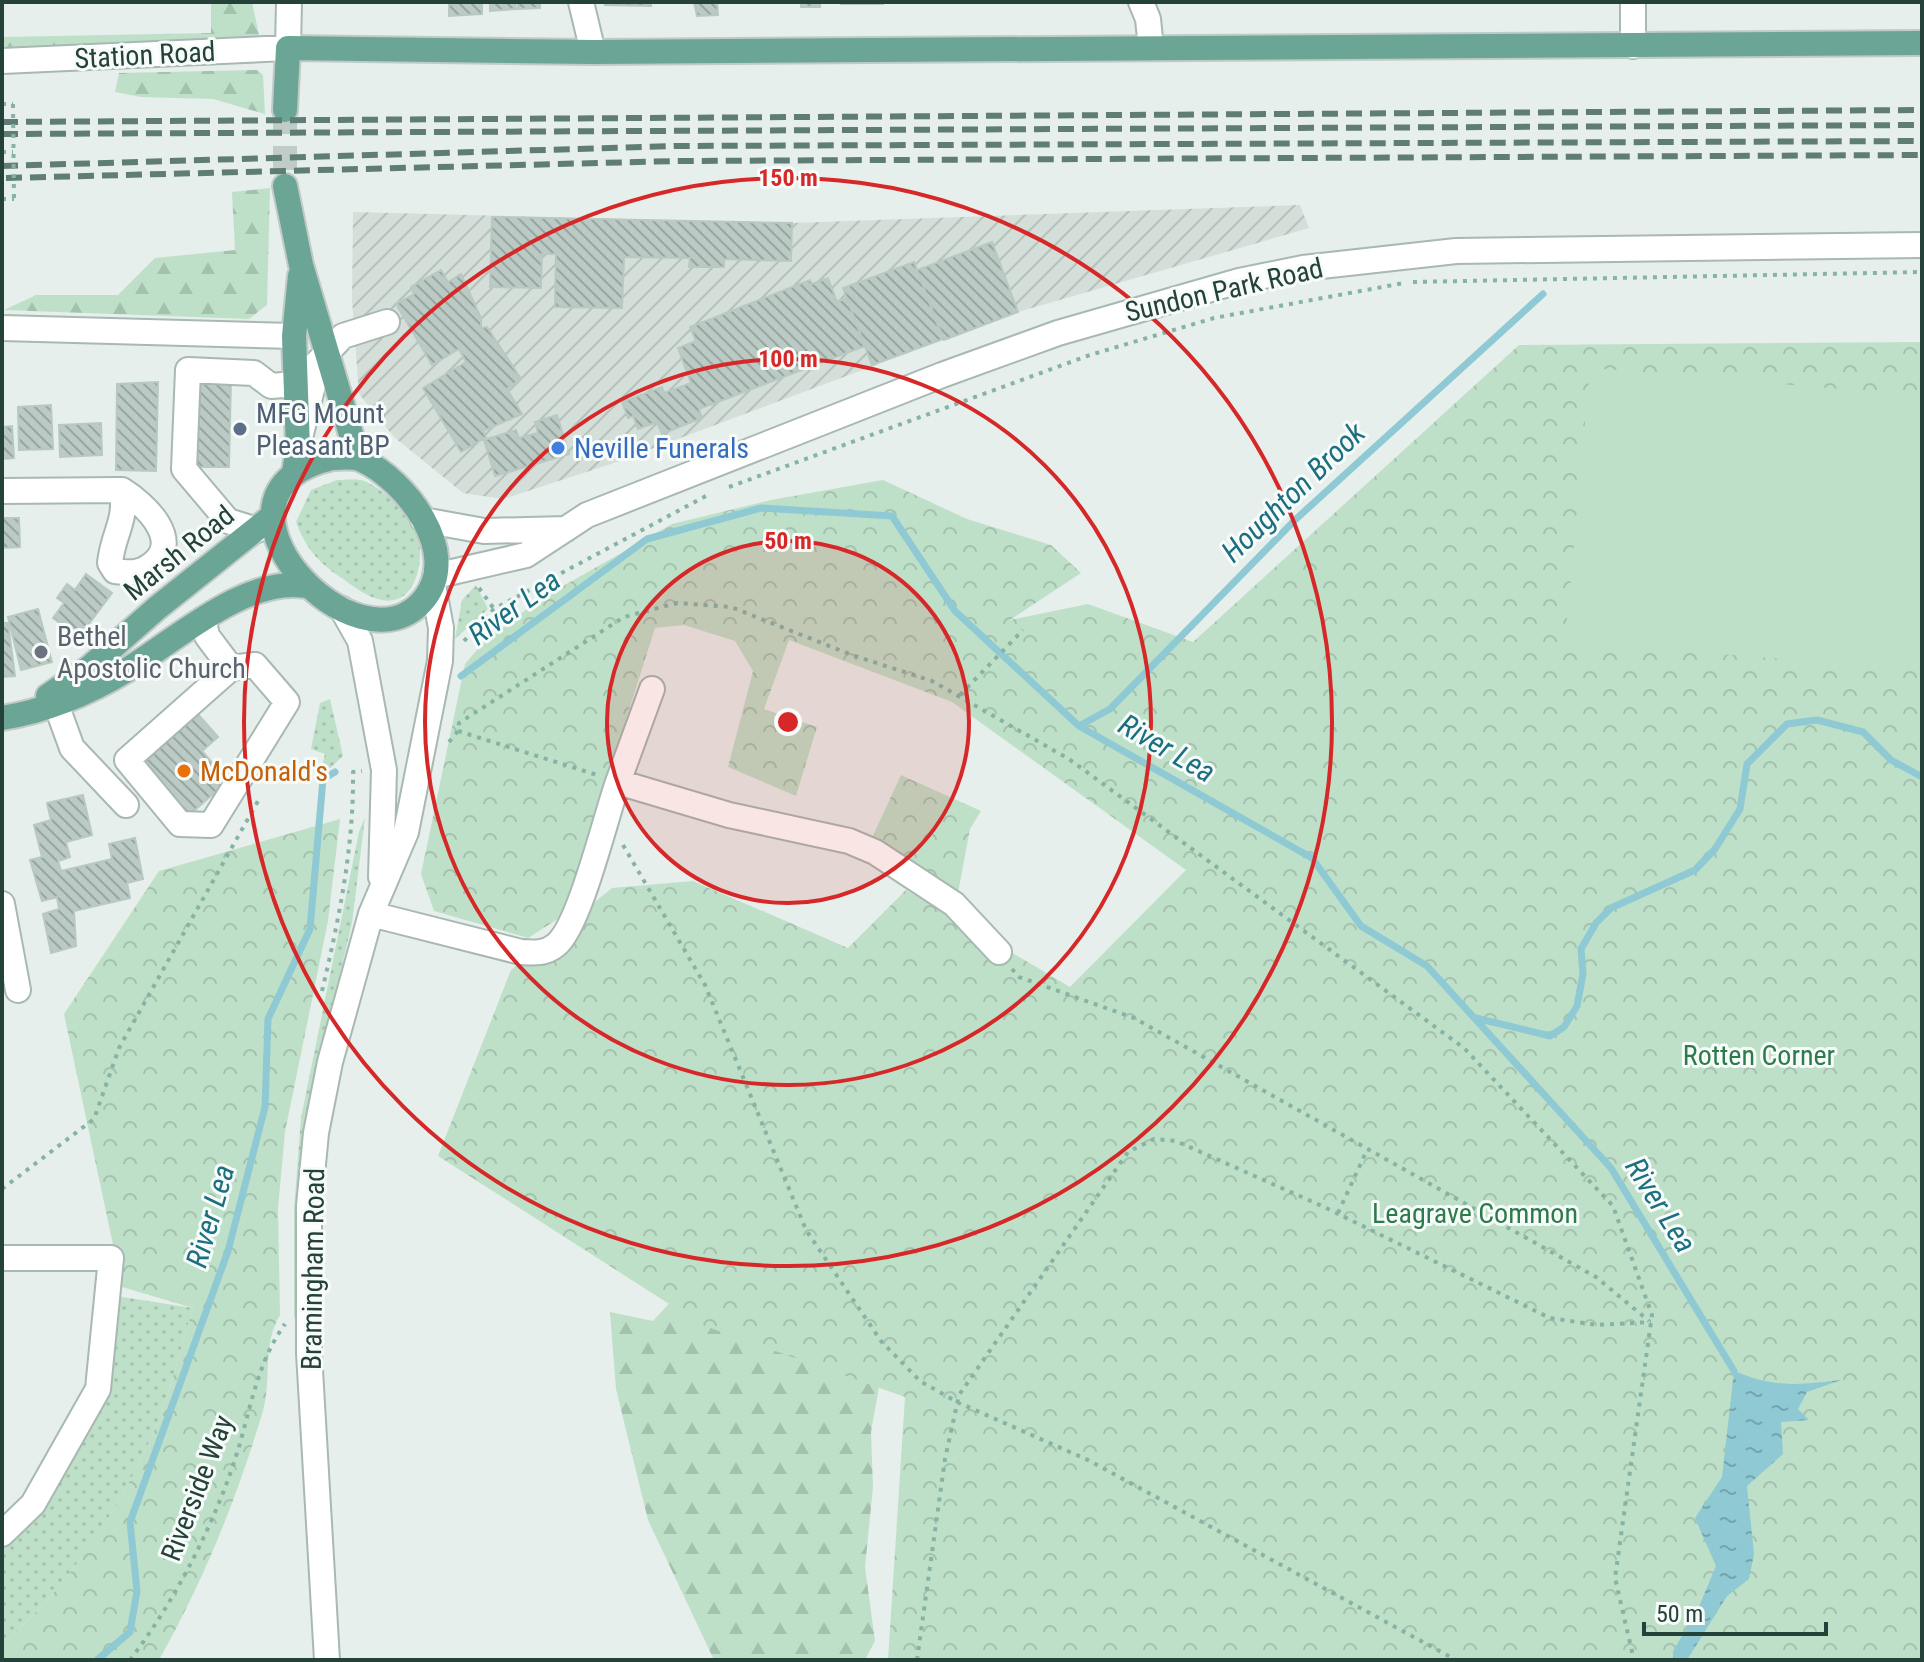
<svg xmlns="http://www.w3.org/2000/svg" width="1924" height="1662" font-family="'Roboto Condensed',sans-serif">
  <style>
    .industrial { fill: url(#industrial-furrows) }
    .grass { fill: url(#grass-dots) }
    .forest { fill: url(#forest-firs) }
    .park { fill: url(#park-crowns) }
    .pitch { fill: #bfe0c8 }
    .water { fill: url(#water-ripples) }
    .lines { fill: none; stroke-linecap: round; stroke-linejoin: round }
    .stream { stroke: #8ec9d4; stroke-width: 7 }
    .building { fill: url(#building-back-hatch); stroke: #b8c9c2; stroke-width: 2 }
    .major-tunnel { stroke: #bfccc8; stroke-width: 24; stroke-dasharray: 24 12; stroke-linecap: butt }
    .minor-casing { stroke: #a8b8b2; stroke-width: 28 }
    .major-casing { stroke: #c2cac8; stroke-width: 28 }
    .path { stroke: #86b3a5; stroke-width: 4; stroke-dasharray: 4 6; stroke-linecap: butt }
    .minor { stroke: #fff; stroke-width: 24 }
    .major { stroke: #6aa596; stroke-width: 24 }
    .rail { stroke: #5f7d75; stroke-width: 6; stroke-dasharray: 16 8; stroke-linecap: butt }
    .path-bridge { stroke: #86b3a5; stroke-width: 4; stroke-dasharray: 4 6; stroke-linecap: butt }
    .ring { fill: none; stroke: #d62828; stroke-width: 4 }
    .service-dot { fill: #5c6f8a; stroke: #f7fbf9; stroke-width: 3 }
    .shop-dot { fill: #3f7fe0; stroke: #f7fbf9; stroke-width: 3 }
    .worship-dot { fill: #6b7280; stroke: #f7fbf9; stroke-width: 3 }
    .food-dot { fill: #e8710a; stroke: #f7fbf9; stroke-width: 3 }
    .labels { text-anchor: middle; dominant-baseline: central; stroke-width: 6; stroke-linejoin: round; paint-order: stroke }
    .street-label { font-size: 28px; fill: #24423a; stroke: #f7fbf9 }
    .service-label { font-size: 28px; fill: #4e5e75; stroke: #f7fbf9; text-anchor: start }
    .shop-label { font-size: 28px; fill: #366cbe; stroke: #f7fbf9; text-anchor: start }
    .worship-label { font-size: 28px; fill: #5b616d; stroke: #f7fbf9; text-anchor: start }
    .food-label { font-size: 28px; fill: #c56008; stroke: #f7fbf9; text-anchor: start }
    .park-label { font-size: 28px; fill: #2d7a4b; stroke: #f7fbf9 }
    .water-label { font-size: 30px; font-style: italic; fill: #1c6f80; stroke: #f7fbf9 }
    .centre { fill: #d62828; stroke: #f7fbf9; stroke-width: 4 }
    .ring-label { font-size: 24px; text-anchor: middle; font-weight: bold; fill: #d62828; stroke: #f7fbf9; stroke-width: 6; stroke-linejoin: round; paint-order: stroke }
  </style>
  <defs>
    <pattern id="industrial-furrows" width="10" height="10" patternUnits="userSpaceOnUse" patternTransform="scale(2)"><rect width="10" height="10" fill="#d4dfda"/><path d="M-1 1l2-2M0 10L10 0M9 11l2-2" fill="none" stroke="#b6c1bc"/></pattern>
    <pattern id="grass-dots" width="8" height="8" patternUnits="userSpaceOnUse" patternTransform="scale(2)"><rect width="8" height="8" fill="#bfe0c8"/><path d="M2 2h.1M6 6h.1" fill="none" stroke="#a4c1ad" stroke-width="1.8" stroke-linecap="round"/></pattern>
    <pattern id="forest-firs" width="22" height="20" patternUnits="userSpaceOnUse" patternTransform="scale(2)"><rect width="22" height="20" fill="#bfe0c8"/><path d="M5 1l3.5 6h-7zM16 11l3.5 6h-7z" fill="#a4c1ad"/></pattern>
    <pattern id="park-crowns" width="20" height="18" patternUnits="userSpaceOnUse" patternTransform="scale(2)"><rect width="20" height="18" fill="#bfe0c8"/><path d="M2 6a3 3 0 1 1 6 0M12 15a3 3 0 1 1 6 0" fill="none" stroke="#a4c1ad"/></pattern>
    <pattern id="water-ripples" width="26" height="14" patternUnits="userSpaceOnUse" patternTransform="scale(2)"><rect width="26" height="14" fill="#8ec9d4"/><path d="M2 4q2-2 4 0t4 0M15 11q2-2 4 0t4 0" fill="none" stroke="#74a5ad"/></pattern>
    <pattern id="building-back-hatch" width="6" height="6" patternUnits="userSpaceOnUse" patternTransform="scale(2)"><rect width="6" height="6" fill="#bbcac4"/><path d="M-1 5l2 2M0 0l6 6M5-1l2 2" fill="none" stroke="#98a6a0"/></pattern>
  </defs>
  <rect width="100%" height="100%" fill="#e6efeb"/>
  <path class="industrial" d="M1300,205L1309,228L1018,312L611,464L503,499L463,493L394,437L359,394L352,299L353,212L792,223Z"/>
  <path class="grass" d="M337,480C346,480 359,478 367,482C383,490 404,508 413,523C428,548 420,612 378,599C367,596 355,588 346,581C320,564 307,551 296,522L311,490Z
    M476,585L488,609L455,639L462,600Z
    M330,699L343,756L328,770L322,767L325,754L311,749L320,703Z
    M365,817L352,923L321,1055L298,1331L294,1316V1209L301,1118L359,832Z
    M116,1296L193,1308C180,1348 171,1392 154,1431C123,1505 64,1593 2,1644V1544L52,1488L111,1382Z"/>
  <path class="forest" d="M211,2H252L259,35L242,46L15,49L2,46V37L211,33Z
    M258,70L263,75L265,114L213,99L141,97L115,92L119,73Z
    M270,188L267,305L249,319L4,310L36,295H118L155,258L235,250L232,192Z
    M688,1283L884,1359L871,1432L873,1487L865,1567L875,1641L865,1660H714L648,1520L616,1389L610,1312L653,1321Z"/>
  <path class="park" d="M1922,342V1660H888L905,1397L702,1325L438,1156L511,970L612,888L693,881L848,948L906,890L1070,987L1186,870L952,702L789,640L764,709L817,727L796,796L728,767L753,671L735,641L684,625L655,628L564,915L528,938L434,911L421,874L465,664L482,644L537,601L672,524L771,500L883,480L967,519L1051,545L1081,573L1010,620L1088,604L1193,642L1519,345Z
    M901,775L981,811L970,829L958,893L871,840Z
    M340,819L328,921L285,1132L278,1208L280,1315C262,1344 272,1379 263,1411C237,1498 204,1580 159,1660H2V1644C64,1593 122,1506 154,1431C171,1392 180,1348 193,1308L122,1287L64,1014L159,871Z"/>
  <path class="pitch" d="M1590,368L1922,396V670L1565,642Z"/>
  <path class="water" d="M1734,1371C1775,1388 1797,1385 1841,1380L1807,1392L1798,1409L1809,1420L1781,1422L1783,1454L1747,1486L1754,1554L1749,1579L1727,1596L1687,1660H1673V1651L1697,1611L1716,1566L1695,1518L1722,1477Z"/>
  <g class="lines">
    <path class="stream" d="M461,676L647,539L761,508L892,516L955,611L1079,726L1312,858L1361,926L1427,966L1611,1168L1734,1371
      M1079,726L1110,709L1295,520L1543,294
      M1476,1018L1550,1036L1564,1027L1577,1006L1583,974L1581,949L1596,923L1611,908L1695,870L1715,849L1740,809L1747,764L1787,724L1817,720L1863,732L1891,760L1922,777
      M97,1660L130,1632L137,1591L130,1522L228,1251L265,1107L268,1019L310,929L323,779L335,772"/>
  </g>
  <path class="building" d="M449,2H482V14L449,16Z
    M490,2H515L516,9L490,11Z
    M518,2H540V8L518,9Z
    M605,2H651V6L605,5Z
    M694,2H717L718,15L697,16Z
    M801,2H820V7H801Z
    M841,2H883V4H841Z
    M492,217L792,223L791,261L724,259V267H689L690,258L624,257L622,308L555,307L556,254H542L541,288L490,287Z
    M992,242L1018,312L944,340L917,270Z
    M914,262L943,339L872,365L843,288Z
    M441,270L448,282L461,274L481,318V328L487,327L521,379L507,389L522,414L483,431L486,437L461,452L423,388L466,362L459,349L432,365L396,304L414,294L411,287Z
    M828,278L837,302L847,298L865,346L699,409L702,418L662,434L657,422L638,429L633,416L628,418L622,402L662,387L664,393L691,383L678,348L696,341L690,327L810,280L812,284Z
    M197,376L231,378L229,467H192Z
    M158,382L156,471L116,470L117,384Z
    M51,405L53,449L19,450L18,407Z
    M557,415L569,454L495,476L484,440L516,430L519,438L538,433L535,422Z
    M101,423L102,455L60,457L59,425Z
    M12,426L14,458L2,459V427Z
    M2,518H19L20,547L2,548Z
    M86,574L112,593L79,637L53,618L64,603L57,598L67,584L75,590Z
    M38,609L52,662L21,670L8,617Z
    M2,623H8L15,676L2,677Z
    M196,712L218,737L202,751L228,781L188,816L139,761Z
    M83,795L92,835L66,842L70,857L58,861L61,871L112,859L109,844L135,838L143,879L127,883L130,898L74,911L76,946L51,953L43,914L59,909L57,897L42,901L30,860L42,857L34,825L51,820L47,803Z"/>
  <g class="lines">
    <path class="major-tunnel" d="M285,110V186"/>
    <defs>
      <path id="minor" d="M581,2L593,52
        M1141,2L1148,19L1151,48
        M1633,46V2
        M2,61L288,48L289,2
        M2,328L294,336
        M301,434L313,385L314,366L343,336L387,322
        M2,491L122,490C145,504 184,541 151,565C139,574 130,573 115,571L110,563C113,533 127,522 122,490
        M423,520L484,531L566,529
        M257,530L228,521L184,469L188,370L254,373L271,386L295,384
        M435,576L526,555L587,515L942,375L1058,333L1239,281L1303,268L1456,251L1922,245
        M342,609L360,641L384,770L381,877
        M204,621L207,636L231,668L255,665L287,702L211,825L180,824L127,760L231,668
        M56,704L72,748L126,805
        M618,782L652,689
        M2,904L18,990
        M371,914L521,952C534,953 545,954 556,945C580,926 606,815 618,782L729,815L849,841L875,852L954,904L999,952
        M2,1258H111L98,1389L33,1504L2,1534
        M327,1660L309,1353V1206L316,1133L330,1062L371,914L406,832L440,661L441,628L433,585"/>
      <path id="major" d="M285,110L288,48L593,52L1922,43
        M285,186L301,265L358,458
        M332,458C341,458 353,456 362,460C405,480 461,551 425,598C359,683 181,493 332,458Z
        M294,472L298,448L294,336L300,276
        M48,696L89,668L157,608L270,518
        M2,718C46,711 89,693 127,670C177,639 246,576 306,586"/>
    </defs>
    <use href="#minor" class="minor-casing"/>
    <use href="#major" class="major-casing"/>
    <path class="path" d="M2,104H13
      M2,152H13
      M2,199H14
      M1413,282L1922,272
      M729,487L1090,355L1214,318L1404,283
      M479,588L494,609
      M464,641L494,609L706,496
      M960,695L1023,630
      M458,731L597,775
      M449,742L458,731L459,723L624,617L677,603L731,607L852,655L932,681L1069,759L1464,1048L1613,1206L1652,1315L1615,1578L1634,1660
      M623,845L705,985L806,1230L881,1341L920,1381L957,1402L1088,1460L1456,1660
      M1012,969L1019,977L1134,1018L1596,1277L1649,1321
      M322,991C339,919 354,846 353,772L362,771
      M2,1189L94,1119L119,1048L258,801
      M1338,1213L1367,1150
      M130,1660C176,1600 219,1516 240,1443C252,1401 259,1360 285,1324
      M917,1660L945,1459L959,1395L1128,1152L1154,1139L1176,1141L1322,1206L1550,1318L1597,1325L1651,1322"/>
    <use href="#minor" class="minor"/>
    <use href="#major" class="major"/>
    <path class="rail" d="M2,122L1922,110
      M2,134L1922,125
      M2,166L677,146L1922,141
      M6,178L677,161L1922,155"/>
    <path class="path-bridge" d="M13,104L14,199"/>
  </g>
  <circle cx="788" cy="722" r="181" fill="#d62828" fill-opacity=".12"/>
  <g class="ring">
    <circle cx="788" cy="722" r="181"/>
    <circle cx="788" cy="722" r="363"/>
    <circle cx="788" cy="722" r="544"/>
  </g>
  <circle class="service-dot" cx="240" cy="429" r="8"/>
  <circle class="shop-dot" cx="558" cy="448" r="8"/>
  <circle class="worship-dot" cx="41" cy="652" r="8"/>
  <circle class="food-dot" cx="184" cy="771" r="8"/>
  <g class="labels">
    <g class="street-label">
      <text transform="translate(145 55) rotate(-3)">Station Road</text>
      <text transform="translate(1224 290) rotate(-13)">Sundon Park Road</text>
      <text transform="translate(179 553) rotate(-39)">Marsh Road</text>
      <text transform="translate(313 1269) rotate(-89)">Bramingham Road</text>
      <text transform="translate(197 1488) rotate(-69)">Riverside Way</text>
    </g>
    <g class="service-label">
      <text x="256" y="413">MFG Mount<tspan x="256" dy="32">Pleasant BP</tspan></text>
    </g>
    <g class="shop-label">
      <text x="574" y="448">Neville Funerals</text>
    </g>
    <g class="worship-label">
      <text x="57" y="636">Bethel<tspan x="57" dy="32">Apostolic Church</tspan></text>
    </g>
    <g class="food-label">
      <text x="200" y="771">McDonald's</text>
    </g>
    <g class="park-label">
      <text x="1759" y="1055">Rotten Corner</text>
      <text x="1475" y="1213">Leagrave Common</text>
    </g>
    <g class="water-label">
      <text transform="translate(1293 492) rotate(-44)">Houghton Brook</text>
      <text transform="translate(514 607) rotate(-36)">River Lea</text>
      <text transform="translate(1167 748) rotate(30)">River Lea</text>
      <text transform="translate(1661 1205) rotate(58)">River Lea</text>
      <text transform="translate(210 1216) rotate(-74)">River Lea</text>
    </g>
  </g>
  <circle cx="788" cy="722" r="12" class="centre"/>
  <g class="ring-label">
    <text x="788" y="186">150 m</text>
    <text x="788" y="367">100 m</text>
    <text x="788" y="549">50 m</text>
  </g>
  <rect width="1924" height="1662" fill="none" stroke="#24423a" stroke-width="8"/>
  <path d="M1644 1622v12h182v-12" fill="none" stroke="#24423a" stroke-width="4"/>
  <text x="1656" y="1622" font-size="24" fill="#24423a" stroke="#f7fbf9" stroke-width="6" paint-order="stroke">50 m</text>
</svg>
